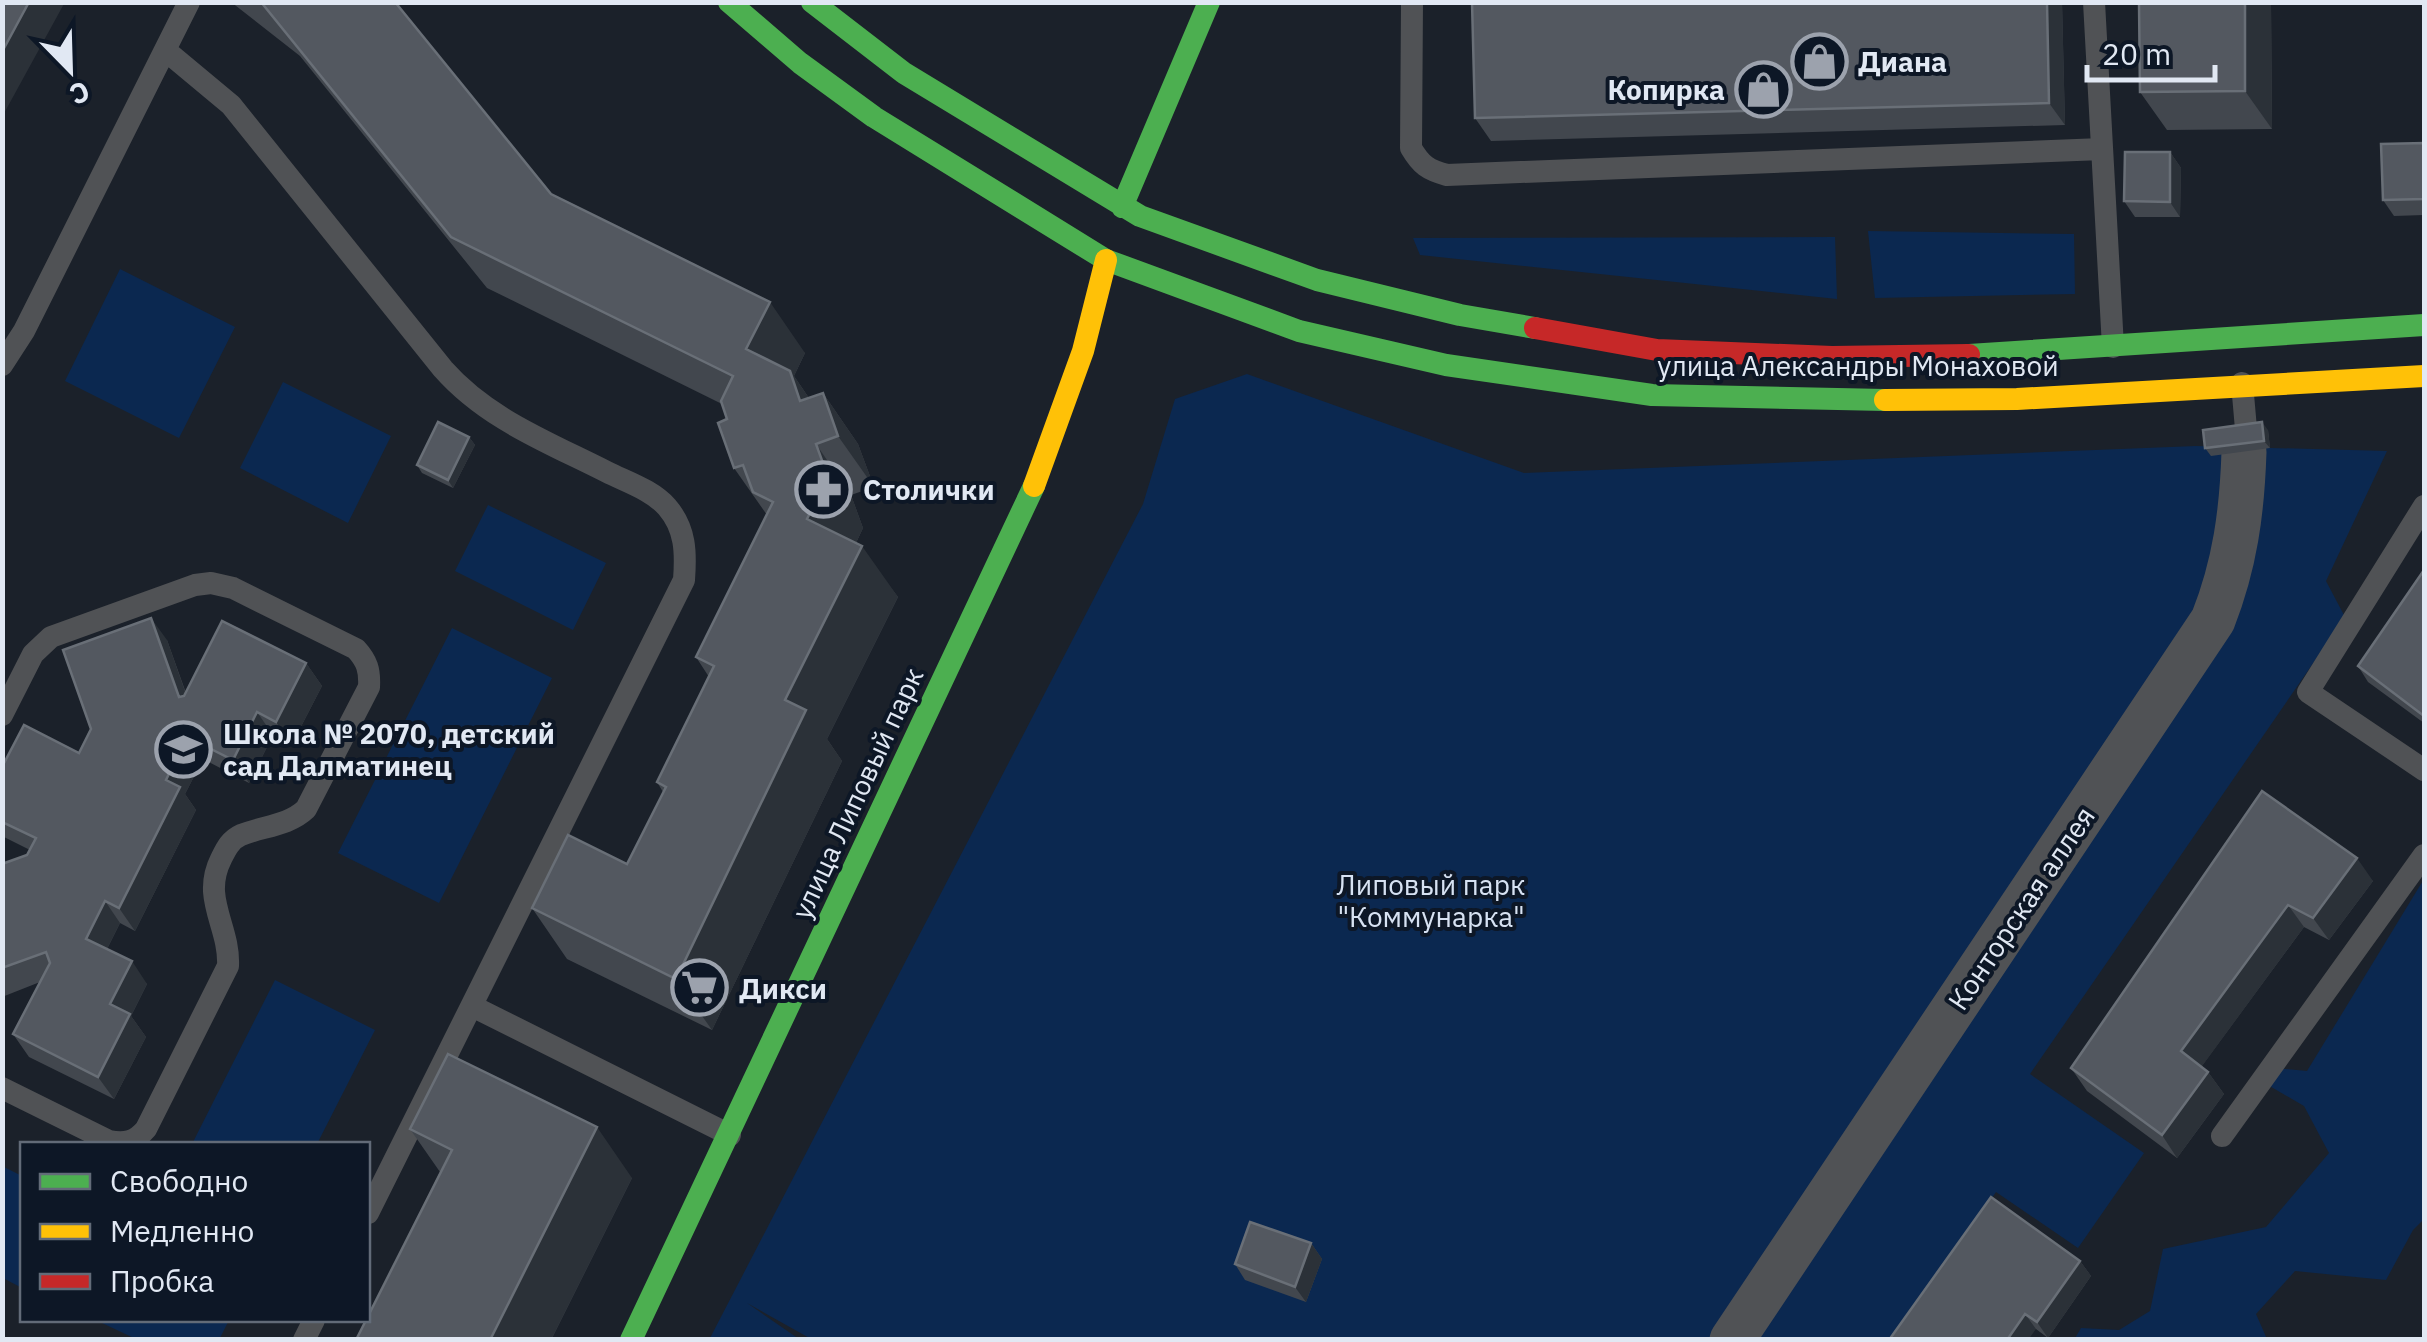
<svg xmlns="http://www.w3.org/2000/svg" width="2427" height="1342" font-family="'IBM Plex Sans',sans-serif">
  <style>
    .green { fill: #0b2850 }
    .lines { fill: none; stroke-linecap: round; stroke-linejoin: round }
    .lane { stroke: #505255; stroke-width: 22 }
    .street { stroke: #505255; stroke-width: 45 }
    .fast { stroke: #4caf50; stroke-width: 22 }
    .slow { stroke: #ffc107; stroke-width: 22 }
    .jam { stroke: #c62828; stroke-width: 22 }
    .wall { fill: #42474e }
    .shaded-wall { fill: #2b3138 }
    .building { fill: #535860; stroke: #696f77; stroke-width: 2.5 }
    .labels { text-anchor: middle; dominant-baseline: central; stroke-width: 8; stroke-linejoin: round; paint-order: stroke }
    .poi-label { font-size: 28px; font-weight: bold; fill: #e1e8f3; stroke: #0d1726; text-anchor: start }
    .street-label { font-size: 28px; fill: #e1e8f3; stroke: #0d1726 }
    .park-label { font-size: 28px; fill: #d7e2f2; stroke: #0d1726 }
  </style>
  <rect width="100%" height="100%" fill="#1b212a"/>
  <path class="green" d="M1868,231L2074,234L2075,294L1875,298Z
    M1835,237L1837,299L1420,255L1413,238Z
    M120,269L235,327L179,438L65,381Z
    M1247,374L1524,473L2196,446L2387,451L2326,581L2345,617L2030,1074L2144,1153L2078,1248L1996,1192L1895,1339L813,1340L747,1303L799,1339L709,1340L1143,504L1175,399Z
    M283,382L391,436L348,523L240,468Z
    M488,505L606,563L573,630L455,571Z
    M452,628L552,678L439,903L338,853Z
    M2424,879V1219L2413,1230L2386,1280L2295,1271L2256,1314L2267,1339L2074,1340L2081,1328L2119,1330L2150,1311L2163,1249L2266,1227L2329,1153L2304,1106L2261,1081L2275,1068L2307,1071Z
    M275,980L375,1030L317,1144H192Z
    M2,1166L22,1176V1288L3,1278Z
    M104,1320H229L219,1340L136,1339L102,1323Z"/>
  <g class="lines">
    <path class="lane" d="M1412,2L1411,148C1421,165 1428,170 1447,175L2102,149
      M2094,2L2113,347
      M165,50L231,105L443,369C487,419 548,442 607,472C627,482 652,490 667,507C686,529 686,553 684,580L368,1213
      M2,365L24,331L189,2
      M2242,383L2246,429L2243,433
      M2424,506L2308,692L2424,770
      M2,715L33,654L51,637L195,585L211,583L233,588L356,649C367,661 370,670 369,687L306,809C288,826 263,826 241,835C230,840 226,849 221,859C201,899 230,926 228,966L146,1129C135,1142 125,1144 109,1141L2,1088
      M472,1006L730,1135
      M2222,1136L2424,855
      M304,1340L314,1320"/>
    <path class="street" d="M1732,1340L2213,620C2235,564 2242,512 2244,452"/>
    <path class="fast" d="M729,2L800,63L874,117L1106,260L1299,331L1446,365L1652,395L1885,400
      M812,2L904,73L1140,216L1317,280L1460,315L1535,328
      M1122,207L1209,2
      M1969,355L2424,325
      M631,1340L1034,486"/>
    <path class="slow" d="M1885,400L2017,399L2424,376
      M1034,486L1083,351L1106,260"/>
    <path class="jam" d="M1535,328L1657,350L1832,357L1969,355"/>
  </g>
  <path class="wall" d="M231,2H395L551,194L805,353L794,376L809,398L823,393L858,444L874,487L851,495L863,528L856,543L898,597L827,739L842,761L712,1030L567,959L532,908L627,864L663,792L657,782L709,677L696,657L767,515L734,468L727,419L722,404L487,288L300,56Z
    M2062,2L2065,125L1491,141L1475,118Z
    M2271,2L2272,129L2167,130L2140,92Z
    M2424,143V215L2394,216L2383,200Z
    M2170,152L2181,168L2180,217H2135L2124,201Z
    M2268,430L2270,448L2211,456L2205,448Z
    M469,437L475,445L453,488L422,473L417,465Z
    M2424,570V723L2368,682L2358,666Z
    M167,640L186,693L306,663L322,686L292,744L273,735L249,783L203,759L185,794L196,810L135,931L120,923L107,949L147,984L131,1016L146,1037L114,1099L29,1057L13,1034L40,982L2,997V864L27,855L30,850L2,836V767L79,753Z
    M2262,791L2373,881L2329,940L2304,927L2201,1067L2208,1072L2224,1094L2177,1158L2087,1091L2071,1068Z
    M410,1129L632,1178L551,1340H356L440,1172Z
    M1311,1243L1322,1259L1306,1302L1245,1280L1235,1264Z
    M2080,1261L2091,1276L2048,1338L2036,1329L1889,1340Z"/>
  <path class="shaded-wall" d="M29,2H65L2,117V52Z
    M2047,2H2062L2065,125L2049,103Z
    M2245,2H2271L2272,129L2245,91Z
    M2170,152L2181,168L2180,217L2170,202Z
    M770,302L805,353L794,376L825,422L827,440L746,349Z
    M823,393L858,444L874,487L838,436Z
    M2262,422L2268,430L2270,448L2264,441Z
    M469,437L475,445L453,488L448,480Z
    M816,444L851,495L863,528L843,570L807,519Z
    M862,546L898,597L827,739L842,761L712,1030L676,979L785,700Z
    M151,618L167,640L195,720L179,697Z
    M306,663L322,686L292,744L276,722Z
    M257,712L273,735L249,783L233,760Z
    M187,737L203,759L185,794L196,810L135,931L119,908L166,780Z
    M2357,858L2373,881L2329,940L2313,918Z
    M105,901L120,923L101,961L86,939Z
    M2288,905L2304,927L2197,1073L2181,1051Z
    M132,961L147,984L131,1016L146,1037L114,1099L98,1077L110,1004Z
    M2208,1072L2224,1094L2177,1158L2162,1135Z
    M597,1127L632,1178L551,1340H490Z
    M1311,1243L1322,1259L1306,1302L1295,1287Z
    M2080,1261L2091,1276L2048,1338L2037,1322Z
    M2025,1314L2036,1329L2028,1340H2007Z"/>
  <path class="building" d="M2,2H29L2,52Z
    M261,2H395L551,194L770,302L746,349L790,371L800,401L823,393L838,436L816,444L828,477L807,519L862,546L785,700L806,710L676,979L532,908L568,835L627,864L666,787L657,782L714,666L696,657L773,502L753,492L743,465L734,468L718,423L727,419L721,401L733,376L451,237Z
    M1472,2H2047L2049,103L1475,118Z
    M2139,2H2245V91L2140,92Z
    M2424,143V199L2383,200L2381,144Z
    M2125,152H2170V202L2124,201Z
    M438,422L469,437L448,480L417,465Z
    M2262,422L2264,441L2205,448L2203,430Z
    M2424,570V716L2358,666Z
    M151,618L179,697L184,696L222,621L306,663L276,722L257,712L233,760L187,737L166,780L180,787L119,908L105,901L86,939L132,961L110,1004L130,1014L98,1077L13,1034L50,963L46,952L2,968V864L27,855L36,838L2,822V767L24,725L79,753L91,729L63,650Z
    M2262,791L2357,858L2313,918L2288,905L2181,1051L2208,1072L2162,1135L2071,1068Z
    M448,1054L597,1127L490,1340H356L452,1150L410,1129Z
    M1991,1197L2080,1261L2037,1322L2025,1314L2007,1340H1889Z
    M1250,1222L1311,1243L1295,1287L1235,1264Z"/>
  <defs>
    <symbol id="shop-ring" viewBox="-11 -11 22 22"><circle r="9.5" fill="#0d1726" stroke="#9ca2ad" stroke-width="1.5"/><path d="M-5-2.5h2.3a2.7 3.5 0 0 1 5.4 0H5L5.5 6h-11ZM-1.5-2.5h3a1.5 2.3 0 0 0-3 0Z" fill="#9ca2ad"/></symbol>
    <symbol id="pharmacy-ring" viewBox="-11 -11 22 22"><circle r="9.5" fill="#0d1726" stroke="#9ca2ad" stroke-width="1.5"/><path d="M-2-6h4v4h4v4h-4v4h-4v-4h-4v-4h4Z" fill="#9ca2ad"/></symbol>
    <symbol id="school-ring" viewBox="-11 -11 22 22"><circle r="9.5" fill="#0d1726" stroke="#9ca2ad" stroke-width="1.5"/><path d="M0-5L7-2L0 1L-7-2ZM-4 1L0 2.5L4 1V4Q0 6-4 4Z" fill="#9ca2ad"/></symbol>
    <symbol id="supermarket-ring" viewBox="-11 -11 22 22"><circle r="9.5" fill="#0d1726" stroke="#9ca2ad" stroke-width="1.5"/><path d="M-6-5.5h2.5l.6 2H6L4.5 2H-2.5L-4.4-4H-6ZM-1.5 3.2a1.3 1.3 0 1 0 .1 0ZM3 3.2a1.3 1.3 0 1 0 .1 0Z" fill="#9ca2ad"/></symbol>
  </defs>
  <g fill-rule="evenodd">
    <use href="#shop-ring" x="1788" y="30" width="63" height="63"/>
    <use href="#shop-ring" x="1732" y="58" width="63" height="63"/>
    <use href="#pharmacy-ring" x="792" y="458" width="63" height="63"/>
    <use href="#school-ring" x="152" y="718" width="63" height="63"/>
    <use href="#supermarket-ring" x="668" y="956" width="63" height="63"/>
  </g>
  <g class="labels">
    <g class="poi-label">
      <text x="1858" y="61">Диана</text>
      <text x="1725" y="89" text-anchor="end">Копирка</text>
      <text x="863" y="489">Столички</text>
      <text x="223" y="733">Школа № 2070, детский<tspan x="223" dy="32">сад Далматинец</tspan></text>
      <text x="739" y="988">Дикси</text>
    </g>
    <g class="street-label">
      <text x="1858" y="365">улица Александры Монаховой</text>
      <text transform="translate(857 793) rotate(-65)">улица Липовый парк</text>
      <text transform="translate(2021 908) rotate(-56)">Конторская аллея</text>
    </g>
    <g class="park-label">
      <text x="1431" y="884">Липовый парк<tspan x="1431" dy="32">"Коммунарка"</tspan></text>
    </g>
  </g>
  <rect width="2427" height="1342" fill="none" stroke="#e1e8f3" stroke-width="10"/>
  <rect x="20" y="1142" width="350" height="180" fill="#0d1726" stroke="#626b78" stroke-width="2.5"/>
  <rect x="40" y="1174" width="50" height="15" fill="#4caf50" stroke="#626b78" stroke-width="2.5"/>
  <text x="110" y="1192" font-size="30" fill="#e1e8f3">Свободно</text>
  <rect x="40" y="1224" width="50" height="15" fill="#ffc107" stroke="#626b78" stroke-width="2.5"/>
  <text x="110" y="1242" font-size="30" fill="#e1e8f3">Медленно</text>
  <rect x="40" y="1274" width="50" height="15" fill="#c62828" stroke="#626b78" stroke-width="2.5"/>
  <text x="110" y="1292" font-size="30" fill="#e1e8f3">Пробка</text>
  <g transform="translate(70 70) rotate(157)" stroke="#0d1726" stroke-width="8" paint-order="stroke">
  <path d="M0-8L18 38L0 25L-18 38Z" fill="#e1e8f3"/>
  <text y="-15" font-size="28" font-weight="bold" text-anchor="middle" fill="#e1e8f3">С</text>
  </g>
  <path d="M2087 65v15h128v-15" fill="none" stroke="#e1e8f3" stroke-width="5"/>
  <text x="2102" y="65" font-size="30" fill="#e1e8f3" stroke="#0d1726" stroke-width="8" paint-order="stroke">20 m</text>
</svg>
